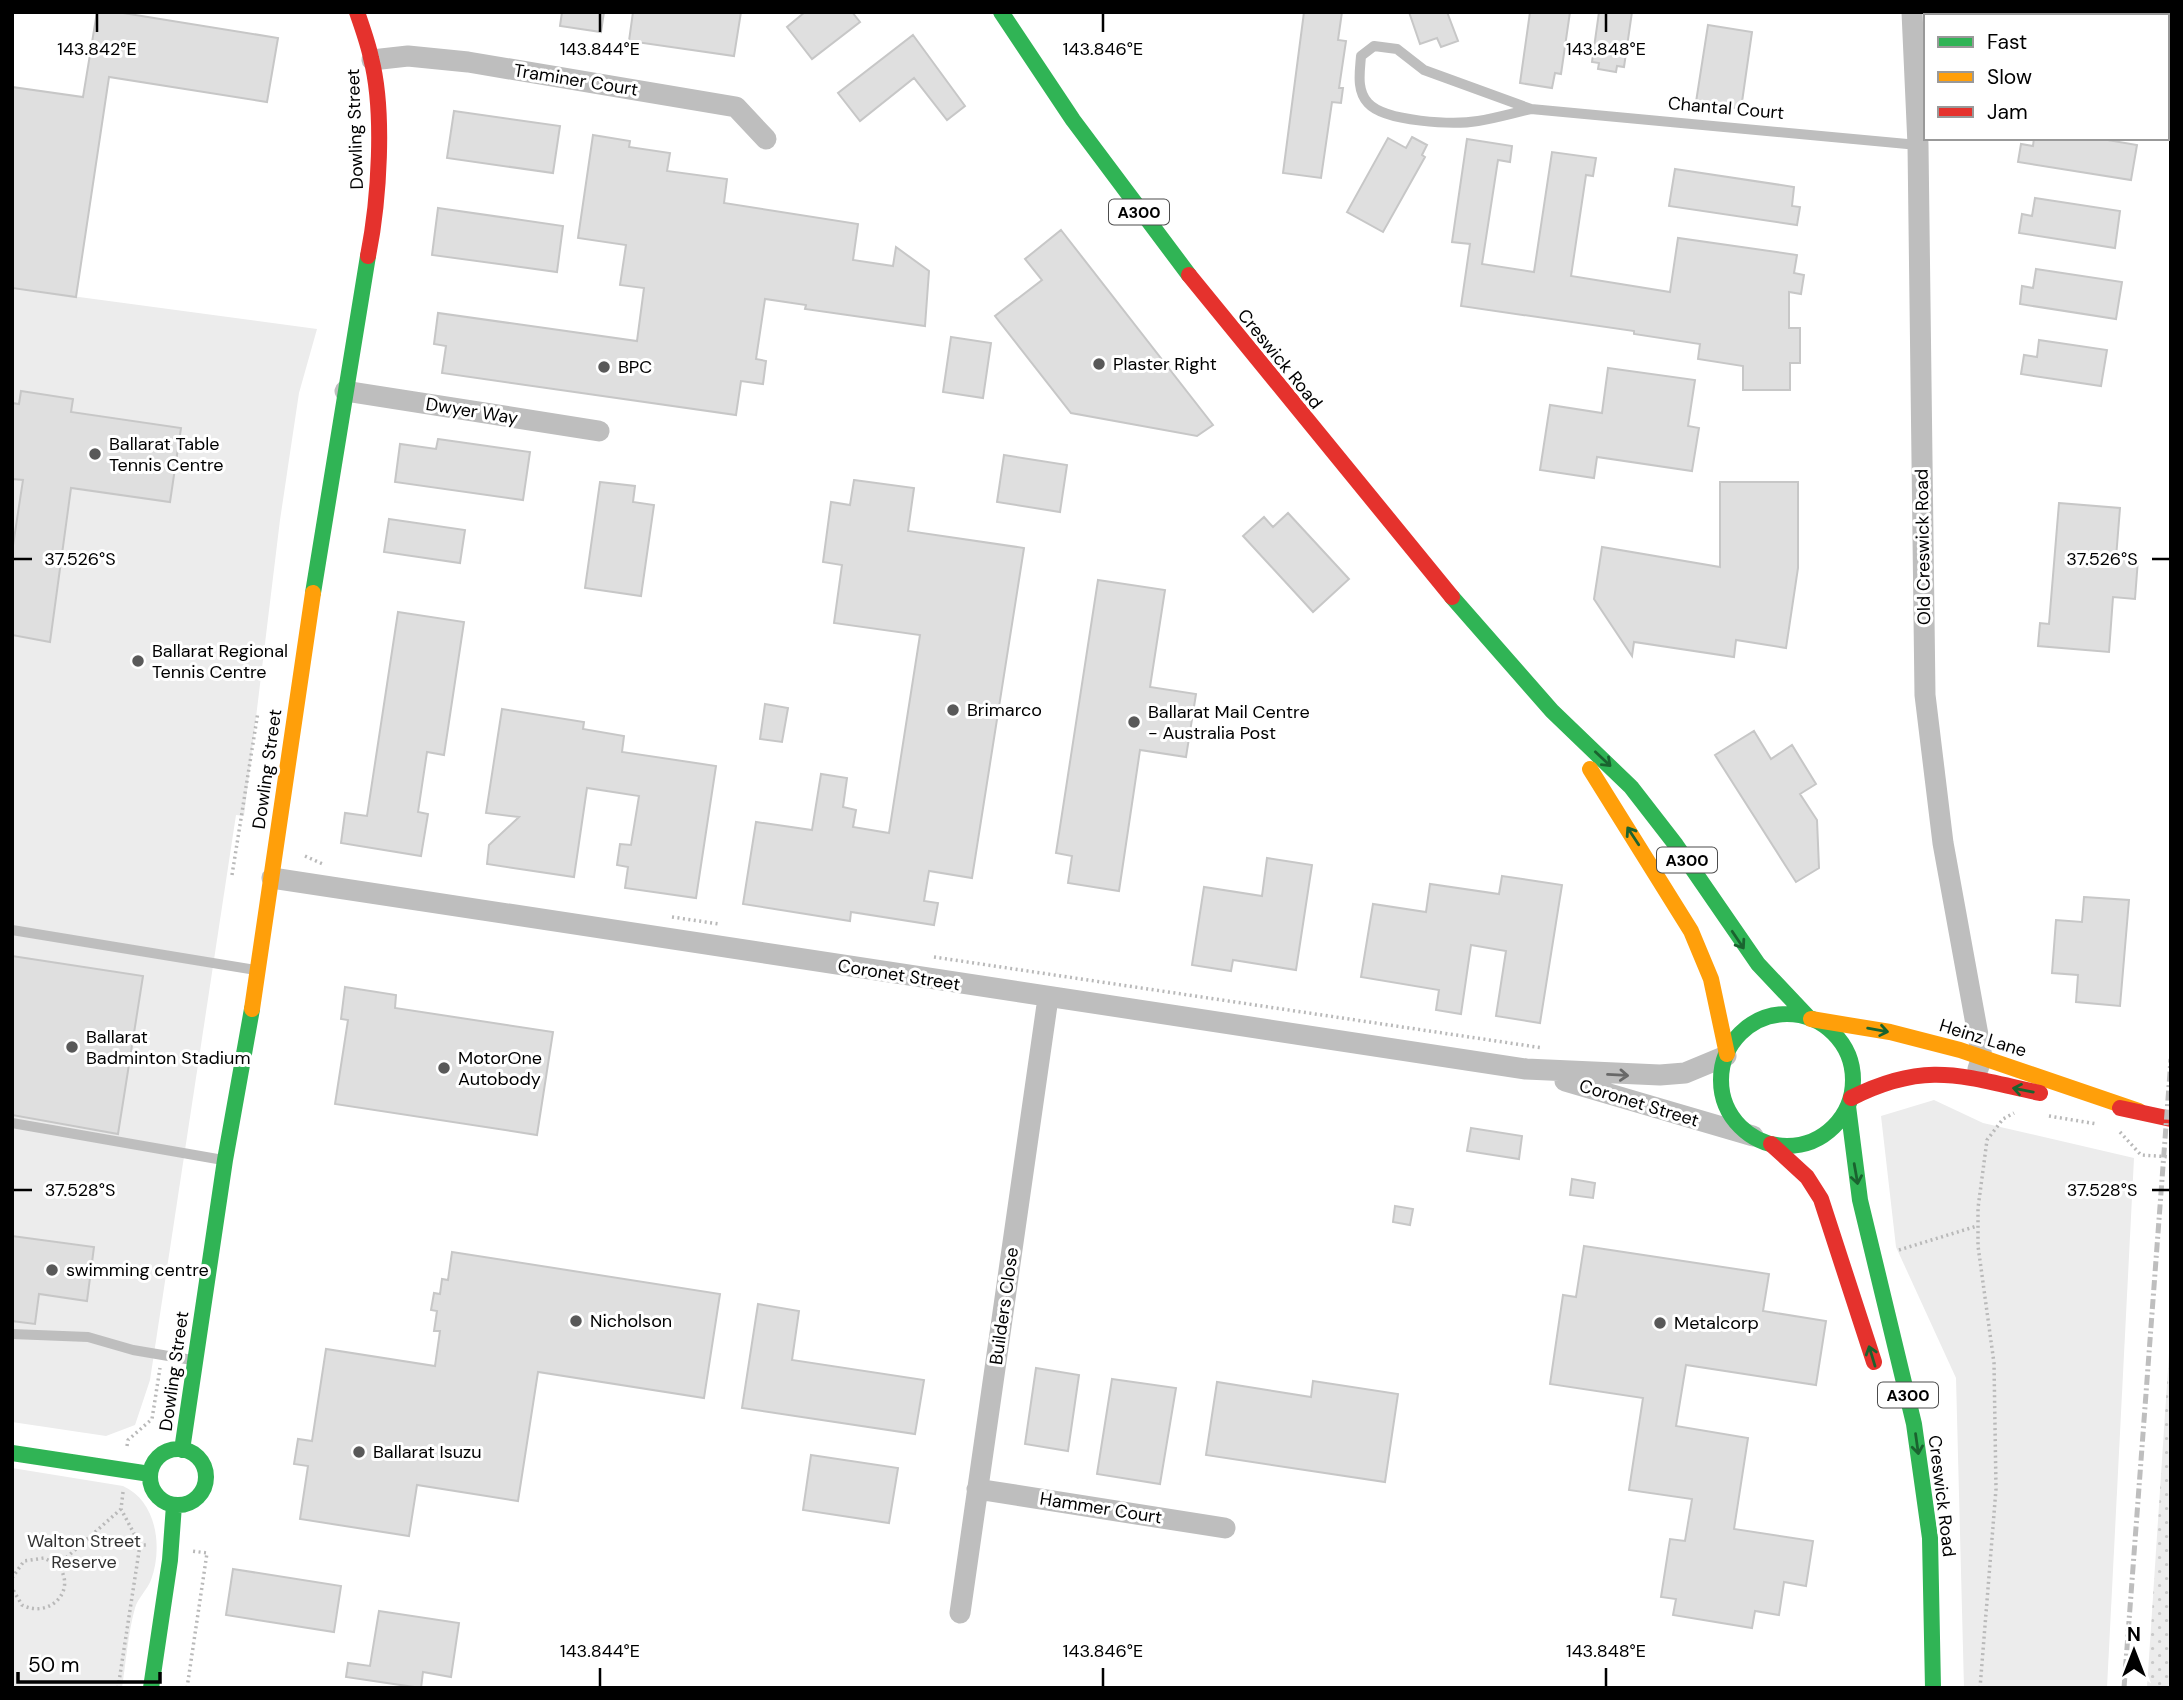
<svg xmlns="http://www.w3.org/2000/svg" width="2183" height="1700" font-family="'DM Sans',sans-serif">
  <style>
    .grass { fill: url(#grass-dots) }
    .park { fill: #ececec }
    .building { fill: #dfdfdf; stroke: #c7c7c7; stroke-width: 2 }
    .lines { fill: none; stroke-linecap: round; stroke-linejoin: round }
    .path { stroke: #b9b9b9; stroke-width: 3.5; stroke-dasharray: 2 3.5; stroke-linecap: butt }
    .lane { stroke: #bebebe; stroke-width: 10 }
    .street { stroke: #bebebe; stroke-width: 21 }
    .fast { stroke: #30b455; stroke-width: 16 }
    .slow { stroke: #ff9f0a; stroke-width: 16 }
    .jam { stroke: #e5322d; stroke-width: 16 }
    .rail { stroke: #bebebe; stroke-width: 5; stroke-dasharray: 10 3.5 2 3.5; stroke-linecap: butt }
    .oneway { stroke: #1a632f }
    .oneway2 { stroke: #686868 }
    .ticks { fill: none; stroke: #000; stroke-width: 2.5 }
    .poi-dot { fill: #595959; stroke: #fff; stroke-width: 2.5 }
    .labels { text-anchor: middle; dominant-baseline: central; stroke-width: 6; stroke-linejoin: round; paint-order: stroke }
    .shield { fill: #fff; stroke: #4c4c4c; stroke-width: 2 }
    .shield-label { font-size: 16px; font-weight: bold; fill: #000 }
    .street-label { font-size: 18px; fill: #000; stroke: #fff }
    .poi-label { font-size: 18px; fill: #000; stroke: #fff; text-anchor: start }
    .park-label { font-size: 18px; fill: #333; stroke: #fff }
    .ticks-label { font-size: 18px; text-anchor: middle; fill: #000; stroke: #fff; stroke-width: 6; stroke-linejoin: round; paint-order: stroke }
  </style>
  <defs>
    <pattern id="grass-dots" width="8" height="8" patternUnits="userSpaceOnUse" patternTransform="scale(1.75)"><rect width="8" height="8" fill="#ececec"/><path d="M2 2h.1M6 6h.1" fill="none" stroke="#c9c9c9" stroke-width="1.8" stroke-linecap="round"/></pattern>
  </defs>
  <rect width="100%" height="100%" fill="#fff"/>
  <path class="grass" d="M2171,1323V1688H2147Z"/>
  <path class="park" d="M12,288L317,329L299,393L280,520L244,816L236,815L150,1380L135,1425L106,1436L12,1422Z
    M1934,1100L1983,1123L2134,1158L2107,1688H1964L1956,1378L1896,1247L1881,1116Z
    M12,1468L123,1486C157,1501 163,1548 151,1580C147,1590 138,1598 135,1608C128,1633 126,1662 122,1688H12Z"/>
  <path class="building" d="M97,12H117L278,38L267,102L109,77L76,297L12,288V87L83,97Z
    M562,12H604L601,32L560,26Z
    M633,12H741L734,56L629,41Z
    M805,12H852L860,22L812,59L787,27Z
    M1304,12H1342L1338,40L1346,41L1339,88H1343L1341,103L1332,102L1321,178L1283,173Z
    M1409,12H1447L1458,41L1441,47L1437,38L1420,44Z
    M1530,12H1570L1561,74L1555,73L1552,88L1520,83Z
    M1599,12H1632L1624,67L1617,66L1616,72L1598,69L1599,63L1592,62Z
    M1708,25L1752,32L1741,109L1696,102Z
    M913,35L965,106L947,120L914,78L860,121L838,93Z
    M454,111L560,126L553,173L447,158Z
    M593,135L630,141L629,147L670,153L667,171L727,179L724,203L858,224L853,260L893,266L896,247L929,271L925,326L805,309L806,305L765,299L756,359L766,361L763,384L741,381L736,415L442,373L446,346L434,344L438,313L637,341L644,288L620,285L626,245L578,238Z
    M1412,137L1427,145L1422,155L1425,157L1383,232L1347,212L1388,138L1406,148Z
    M2034,138H2096L2137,145L2131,180L2018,162L2021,144L2033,146Z
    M1467,139L1512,146L1510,162L1498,160L1482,264L1534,272L1552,152L1596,158L1593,176L1586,175L1571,276L1670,292L1678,238L1797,255L1794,273L1804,275L1801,294L1789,292V328H1800V363H1790V390H1743V366L1698,359L1700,344L1634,334V331L1461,306L1470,244L1452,242Z
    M1675,169L1794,187L1792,206L1800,207L1797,225L1669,206Z
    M2035,198L2120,211L2115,248L2019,233L2022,214L2032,216Z
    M438,208L563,226L557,272L432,255Z
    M1061,230L1213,425L1197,436L1071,413L995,316L1042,280L1025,259Z
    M2036,269L2122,282L2116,319L2020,304L2022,286L2033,288Z
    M951,337L991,343L983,398L943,392Z
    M2039,340L2107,350L2101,386L2021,374L2024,355L2037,357Z
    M1608,368L1695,380L1688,426L1699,428L1692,471L1597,457L1594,478L1540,470L1550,405L1602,413Z
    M21,391L73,399L71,412L181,428L170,502L71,488L50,642L12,635V552L23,480L12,479V403L19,404Z
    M438,439L530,452L523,500L395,482L400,444L436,449Z
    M1004,455L1067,465L1060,512L997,502Z
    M854,480L914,488L908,531L1024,548L972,878L929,871L924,901L938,903L934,925L851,912L850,921L743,904L756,822L812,830L821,774L847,778L843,807L856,810L853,827L889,833L920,635L834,623L842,565L823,562L831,502L850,505Z
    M600,482L635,486L633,502L654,505L641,596L585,588Z
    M1720,482H1798V568L1786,648L1736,640L1734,657L1634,642L1632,656L1594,599L1602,547L1720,567Z
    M2059,503L2120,508L2116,558L2138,559L2135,599L2113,597L2109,652L2038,646L2040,623L2049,624Z
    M1288,513L1349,579L1313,612L1243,536L1264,517L1273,527Z
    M389,519L465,530L460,563L384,552Z
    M1098,580L1165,590L1150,687L1196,694L1186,757L1140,750L1119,891L1068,883L1072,856L1056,853Z
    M398,612L464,622L444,755L427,752L418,812L428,814L421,856L341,843L345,813L367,816Z
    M765,704L788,708L782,742L760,739Z
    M502,709L584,722L583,729L624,736L622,752L716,766L696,898L625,888L628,867L617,865L620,844L631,845L639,796L587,788L574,877L487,864L489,845L519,817L486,813Z
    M1754,731L1771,759L1792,745L1816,784L1800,794L1817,820L1819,868L1796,882L1715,755Z
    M1267,858L1312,865L1296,970L1233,960L1231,971L1192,965L1204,887L1262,896Z
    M1502,876L1562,885L1540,1023L1496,1016L1506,951L1471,945L1461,1014L1436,1010L1439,990L1361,977L1373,904L1426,912L1430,884L1499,894Z
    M2084,897L2129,900L2120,1006L2076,1002L2078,975L2052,973L2056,920L2082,922Z
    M12,956L143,976L118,1134L12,1115Z
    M345,987L396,995L395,1008L553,1032L537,1135L335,1104L348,1020L341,1019Z
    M1471,1128L1522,1136L1519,1159L1467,1151Z
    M1572,1179L1595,1183L1593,1198L1570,1195Z
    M1395,1206L1413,1209L1410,1225L1393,1222Z
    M12,1236L94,1247L87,1301L39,1294L35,1324L12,1321Z
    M1584,1246L1769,1274L1763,1311L1826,1321L1816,1385L1686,1365L1676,1426L1748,1438L1734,1529L1813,1541L1806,1586L1784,1582L1779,1615L1755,1611L1752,1628L1673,1615L1676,1599L1661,1597L1670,1539L1685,1541L1692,1499L1629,1490L1643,1398L1550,1384L1563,1295L1576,1297Z
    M452,1252L720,1294L704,1398L538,1372L518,1501L417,1485L409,1536L300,1519L308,1466L294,1464L298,1439L312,1441L326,1349L435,1366L440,1331H434L437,1311L431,1310L434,1293L440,1294L442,1279L448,1280Z
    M758,1304L799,1311L792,1360L924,1380L915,1434L742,1408Z
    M1036,1368L1079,1375L1068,1451L1025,1444Z
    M1112,1379L1176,1388L1160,1484L1097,1474Z
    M1313,1381L1398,1394L1385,1482L1206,1455L1217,1382L1311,1397Z
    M811,1455L898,1468L889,1523L803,1510Z
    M233,1569L341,1586L334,1632L226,1615Z
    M379,1611L459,1623L451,1677L423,1672L421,1688L346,1677L348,1663L370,1666Z"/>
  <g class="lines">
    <path class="path" d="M305,856L325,865
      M232,875L258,712
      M672,917L719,924
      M934,957L1543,1048
      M2049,1116L2097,1124
      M2120,1132L2141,1155L2171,1157
      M1899,1250L1977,1226
      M127,1446L128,1440L152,1419L160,1368
      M123,1492L121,1509L140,1545
      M58,1565L121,1509
      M12,1578L24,1561L44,1558L58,1565C78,1591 49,1619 22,1605L12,1588
      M118,1688L140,1545H147
      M187,1688L207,1553L192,1551
      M1980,1688L1996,1489L1994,1363L1978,1246V1208L1987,1140L2003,1119L2014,1113"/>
    <path class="lane" d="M1531,109L1424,70L1397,49L1374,46L1361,56C1360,71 1356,90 1368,103C1385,122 1454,125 1478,121C1496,118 1513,113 1531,109L1918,145
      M12,930L256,970
      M12,1123L223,1160
      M12,1334L88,1337L133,1350L192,1360"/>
    <path class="street" d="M1912,12L1918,145L1925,695L1943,843L1982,1057L1978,1069
      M372,60L408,56L468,62L736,107L766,139
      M345,391L599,431
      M272,878L1526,1069L1660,1075L1685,1073L1726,1056
      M1565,1081L1753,1136
      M977,1489L1225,1528
      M960,1613L1048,998"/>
    <path class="fast" d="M1001,12L1073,120L1189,275
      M313,593L368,256
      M1452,597L1552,711L1631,787L1676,845L1758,964L1809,1018
      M1721 1080a66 66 0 1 1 132 0a66 66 0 1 1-132 0Z
      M1848,1106L1860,1200L1914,1424L1930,1538L1933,1688
      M150 1477a28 28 0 1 1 56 0a28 28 0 1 1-56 0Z
      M182,1450L225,1160L252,1009
      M12,1453L150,1474
      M151,1688L170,1560L174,1505"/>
    <path class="slow" d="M1590,769L1691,931L1711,979L1727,1054
      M252,1009L313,593
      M1811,1019L1890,1032L1960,1050L2139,1111"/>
    <path class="jam" d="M357,12C362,27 368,43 371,58C385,112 379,201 368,256
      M1189,275L1452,597
      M1851,1098C1926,1060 1962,1076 2040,1093
      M2120,1108L2171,1119
      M1771,1144L1807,1177L1821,1199L1874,1362"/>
    <path class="rail" d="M2124,1688L2171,1059"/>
  </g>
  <defs><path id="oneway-shaft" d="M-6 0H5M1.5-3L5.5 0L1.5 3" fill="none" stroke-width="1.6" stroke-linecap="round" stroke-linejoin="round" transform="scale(1.75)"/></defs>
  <g class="oneway">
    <use href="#oneway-shaft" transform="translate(1603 759) rotate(43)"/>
    <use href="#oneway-shaft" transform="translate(1633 836) rotate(-123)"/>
    <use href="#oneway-shaft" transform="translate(1738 940) rotate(56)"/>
    <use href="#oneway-shaft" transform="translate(1878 1030) rotate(10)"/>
    <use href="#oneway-shaft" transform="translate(2023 1090) rotate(-169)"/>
    <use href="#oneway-shaft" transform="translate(1856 1174) rotate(80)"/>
    <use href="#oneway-shaft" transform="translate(1872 1356) rotate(-107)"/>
    <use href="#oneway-shaft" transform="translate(1917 1444) rotate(82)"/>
  </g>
  <use class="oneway2" href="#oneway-shaft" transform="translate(1618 1075) rotate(3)"/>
  <path class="ticks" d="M97,14V32M600,14V32M1103,14V32M1606,14V32M14,559H32M2152,559H2169M14,1190H32M2152,1190H2169M600,1668V1686M1103,1668V1686M1606,1668V1686"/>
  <g class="poi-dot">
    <circle cx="1099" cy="364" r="7"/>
    <circle cx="604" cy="367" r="7"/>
    <circle cx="95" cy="454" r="7"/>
    <circle cx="138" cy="661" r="7"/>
    <circle cx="953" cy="710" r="7"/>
    <circle cx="1134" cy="722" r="7"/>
    <circle cx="72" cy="1047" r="7"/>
    <circle cx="444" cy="1068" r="7"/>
    <circle cx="52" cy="1270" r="7"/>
    <circle cx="576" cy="1321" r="7"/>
    <circle cx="1660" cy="1323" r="7"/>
    <circle cx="359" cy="1452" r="7"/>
  </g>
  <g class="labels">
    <g class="shield">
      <rect x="1109" y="199.5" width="60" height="25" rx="5"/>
      <rect x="1657" y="847.5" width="60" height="25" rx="5"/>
      <rect x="1878" y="1382.5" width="60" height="25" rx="5"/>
    </g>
    <g class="shield-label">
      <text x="1139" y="212">A300</text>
      <text x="1687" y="860">A300</text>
      <text x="1908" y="1395">A300</text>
    </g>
    <g class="street-label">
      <text transform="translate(576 80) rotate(9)">Traminer Court</text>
      <text transform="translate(1726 108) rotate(5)">Chantal Court</text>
      <text transform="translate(355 129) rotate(-92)">Dowling Street</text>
      <text transform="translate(1280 359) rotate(51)">Creswick Road</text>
      <text transform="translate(472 411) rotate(9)">Dwyer Way</text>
      <text transform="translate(1923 547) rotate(-91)">Old Creswick Road</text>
      <text transform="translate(267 769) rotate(-82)">Dowling Street</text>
      <text transform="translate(899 975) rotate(9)">Coronet Street</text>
      <text transform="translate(1983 1038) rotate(17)">Heinz Lane</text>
      <text transform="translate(1639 1103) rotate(17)">Coronet Street</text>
      <text transform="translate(1004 1306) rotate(-82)">Builders Close</text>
      <text transform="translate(174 1371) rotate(-82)">Dowling Street</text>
      <text transform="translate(1942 1496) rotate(83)">Creswick Road</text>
      <text transform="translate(1101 1508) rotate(9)">Hammer Court</text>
    </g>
    <g class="poi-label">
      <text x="1113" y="364">Plaster Right</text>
      <text x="618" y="367">BPC</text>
      <text x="109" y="444">Ballarat Table<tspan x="109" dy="21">Tennis Centre</tspan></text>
      <text x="152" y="651">Ballarat Regional<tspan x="152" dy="21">Tennis Centre</tspan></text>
      <text x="967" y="710">Brimarco</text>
      <text x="1148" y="712">Ballarat Mail Centre<tspan x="1148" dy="21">- Australia Post</tspan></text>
      <text x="86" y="1037">Ballarat<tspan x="86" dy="21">Badminton Stadium</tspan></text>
      <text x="458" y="1058">MotorOne<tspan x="458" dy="21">Autobody</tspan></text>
      <text x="66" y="1270">swimming centre</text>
      <text x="590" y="1321">Nicholson</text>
      <text x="1674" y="1323">Metalcorp</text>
      <text x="373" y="1452">Ballarat Isuzu</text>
    </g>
    <g class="park-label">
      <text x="84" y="1541">Walton Street<tspan x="84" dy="21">Reserve</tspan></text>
    </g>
  </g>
  <g class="ticks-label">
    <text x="97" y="55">143.842°E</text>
    <text x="600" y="55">143.844°E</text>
    <text x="1103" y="55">143.846°E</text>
    <text x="1606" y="55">143.848°E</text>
    <text x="80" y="565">37.526°S</text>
    <text x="2102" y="565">37.526°S</text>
    <text x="80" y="1196">37.528°S</text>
    <text x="2102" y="1196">37.528°S</text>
    <text x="600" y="1657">143.844°E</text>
    <text x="1103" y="1657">143.846°E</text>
    <text x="1606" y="1657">143.848°E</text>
  </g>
  <rect width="2183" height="1700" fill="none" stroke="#000000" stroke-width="28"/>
  <rect x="1924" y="14" width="245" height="126" fill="#ffffff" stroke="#999999" stroke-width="2"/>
  <rect x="1938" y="37" width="35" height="10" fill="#30b455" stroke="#999999" stroke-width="2"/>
  <text x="1987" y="49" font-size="21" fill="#000000">Fast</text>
  <rect x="1938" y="72" width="35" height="10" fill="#ff9f0a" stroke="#999999" stroke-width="2"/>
  <text x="1987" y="84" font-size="21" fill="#000000">Slow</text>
  <rect x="1938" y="107" width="35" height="10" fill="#e5322d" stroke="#999999" stroke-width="2"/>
  <text x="1987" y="119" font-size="21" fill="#000000">Jam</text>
  <g transform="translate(2134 1651)" stroke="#ffffff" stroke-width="5" paint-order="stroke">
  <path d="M0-5L12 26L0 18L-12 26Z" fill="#000000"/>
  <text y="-10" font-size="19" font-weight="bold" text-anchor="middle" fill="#000000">N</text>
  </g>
  <path d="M18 1672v10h142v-10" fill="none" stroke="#000000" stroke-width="3.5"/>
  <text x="28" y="1672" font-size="21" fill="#000000" stroke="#ffffff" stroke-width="5" paint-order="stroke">50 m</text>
</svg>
